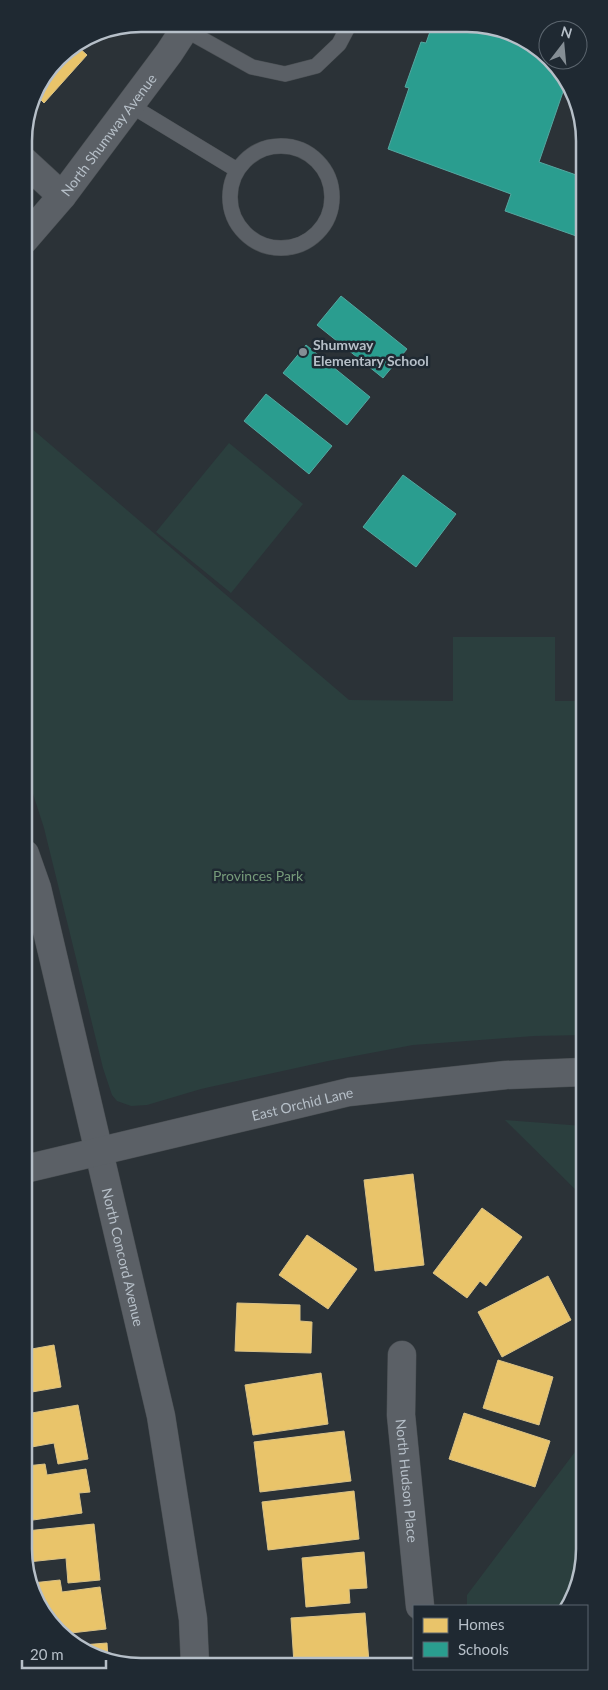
<svg xmlns="http://www.w3.org/2000/svg" width="608" height="1690" font-family="Lato,sans-serif">
  <style>
    .green { fill: #2b3f3e }
    .homes { fill: #e9c46a; stroke: #dac286 }
    .schools { fill: #2a9d8f; stroke: #54a7a0 }
    .lines { fill: none; stroke-linecap: round; stroke-linejoin: round }
    .service-casing { stroke: #494e52; stroke-width: 16 }
    .minor-casing { stroke: #494e52; stroke-width: 29 }
    .tertiary-casing { stroke: #494e52; stroke-width: 29 }
    .service { stroke: #5b6066; stroke-width: 15 }
    .minor { stroke: #5b6066; stroke-width: 28 }
    .tertiary { stroke: #5b6066; stroke-width: 28 }
    .poi-dot { fill: #858e95; stroke: #1f2932; stroke-width: 2 }
    .labels { text-anchor: middle; dominant-baseline: central; stroke-width: 5; stroke-linejoin: round; paint-order: stroke }
    .street-label { font-size: 14px; fill: #b6bfc8; stroke: #1f2932 }
    .poi-label { font-size: 14px; font-weight: bold; fill: #b6bfc8; stroke: #1f2932; text-anchor: start }
    .park-label { font-size: 14px; fill: #769b7a; stroke: #1f2932 }
    .rim { fill: none; stroke: #b6bfc8; stroke-width: 2.5 }
  </style>
  <rect width="100%" height="100%" fill="#2b3237"/>
  <path class="green" d="M24,422L349,700L453,701V637H555V701H583V1035L534,1036L413,1045L328,1061L201,1089L147,1105L131,1106L117,1101L112,1095L103,1068L44,828L25,769Z
    M229,443L303,504L231,593L156,532Z
    M505,1120L583,1126V1197Z
    M584,1440V1556L563,1606H467V1595Z"/>
  <path class="homes" d="M76,45L87,55L44,103L35,94L36,89L64,53Z
    M413,1174L424,1265L375,1271L364,1180Z
    M482,1208L522,1237L486,1286L480,1281L467,1298L433,1273Z
    M307,1235L357,1269L328,1309L279,1275Z
    M548,1276L571,1320L502,1357L478,1312Z
    M237,1303L300,1305V1321L312,1322L311,1353L235,1351Z
    M54,1345L61,1387L26,1393V1350Z
    M498,1360L553,1377L539,1425L483,1408Z
    M321,1373L328,1424L253,1435L245,1385Z
    M78,1405L88,1459L58,1464L54,1443L26,1448V1414Z
    M464,1413L550,1441L535,1487L449,1459Z
    M344,1431L351,1481L260,1492L254,1442Z
    M45,1464L47,1475L86,1469L90,1492L79,1493L82,1513L26,1521V1466Z
    M354,1491L359,1539L268,1550L262,1502Z
    M94,1524L100,1580L68,1583L66,1558L28,1562L26,1531Z
    M364,1552L367,1588L349,1589L350,1603L306,1607L302,1558Z
    M60,1580L62,1592L100,1587L106,1629L62,1634L58,1632L32,1583Z
    M365,1613L369,1662L294,1664L291,1618Z
    M107,1643L108,1659L82,1645Z"/>
  <path class="schools" d="M432,26H490L548,57V60H551L565,86L539,162L582,177V238L505,211L511,194L388,149L409,88L405,87L421,42L426,43Z
    M341,296L407,349L383,378L317,325Z
    M306,345L370,397L347,425L283,373Z
    M266,394L332,446L309,474L244,421Z
    M403,475L456,514L416,567L363,527Z"/>
  <g class="lines">
    <defs>
      <path id="service" d="M184,29L252,67L285,74L316,66L339,44L349,25
        M130,105L237,170
        M230 197a51 51 0 1 1 102 0a51 51 0 1 1-102 0Z"/>
      <g id="minor">
        <path d="M24,161L62,196"/>
        <path id="s1" d="M24,240L62,196L169,53L188,24"/>
        <path id="s2" d="M25,854L37,888L161,1416L193,1619L195,1664"/>
        <path id="s3" d="M402,1355L401,1415L420,1606"/>
      </g>
      <g id="tertiary">
        <path id="s4" d="M25,1169L349,1092L506,1075L583,1072"/>
      </g>
    </defs>
    <use href="#service" class="service-casing"/>
    <use href="#minor" class="minor-casing"/>
    <use href="#tertiary" class="tertiary-casing"/>
    <use href="#service" class="service"/>
    <use href="#minor" class="minor"/>
    <use href="#tertiary" class="tertiary"/>
  </g>
  <circle class="poi-dot" cx="303" cy="352" r="5"/>
  <g class="labels">
    <g class="street-label">
      <text stroke="none"><textPath href="#s1" startOffset="135">North Shumway Avenue</textPath></text>
      <text stroke="none"><textPath href="#s4" startOffset="285">East Orchid Lane</textPath></text>
      <text stroke="none"><textPath href="#s2" startOffset="415">North Concord Avenue</textPath></text>
      <text stroke="none"><textPath href="#s3" startOffset="126">North Hudson Place</textPath></text>
    </g>
    <g class="poi-label">
      <text x="313" y="344">Shumway<tspan x="313" dy="16">Elementary School</tspan></text>
    </g>
    <g class="park-label">
      <text x="258" y="875">Provinces Park</text>
    </g>
  </g>
  <path d="M0 0H608V1690H0ZM141 32H467A109 109 0 0 1 576 141V1549A109 109 0 0 1 467 1658H141A109 109 0 0 1 32 1549V141A109 109 0 0 1 141 32Z" fill="#1f2932" fill-rule="evenodd"/>
  <path class="rim" d="M141 32H467A109 109 0 0 1 576 141V1549A109 109 0 0 1 467 1658H141A109 109 0 0 1 32 1549V141A109 109 0 0 1 141 32Z"/>
  <rect x="413" y="1605" width="175" height="65" fill="#1f2932" stroke="#5b656e"/>
  <rect x="423" y="1618" width="25" height="15" fill="#e9c46a" stroke="#5b656e"/>
  <text x="458" y="1630" font-size="15" fill="#b6bfc8">Homes</text>
  <rect x="423" y="1642" width="25" height="15" fill="#2a9d8f" stroke="#5b656e"/>
  <text x="458" y="1655" font-size="15" fill="#b6bfc8">Schools</text>
  <g transform="translate(563 45) rotate(16)"><circle r="24" fill="#1f2932" stroke="#5b656e"/>
  <path d="M0-4L9 19L0 12L-9 19Z" fill="#858e95"/>
  <text y="-8" font-size="14" font-weight="bold" text-anchor="middle" fill="#b6bfc8">N</text>
  </g>
  <path d="M22 1660v8h84v-8" fill="none" stroke="#b6bfc8" stroke-width="2.5"/>
  <text x="30" y="1660" font-size="15" fill="#b6bfc8" stroke="#1f2932" stroke-width="4" paint-order="stroke">20 m</text>
</svg>
